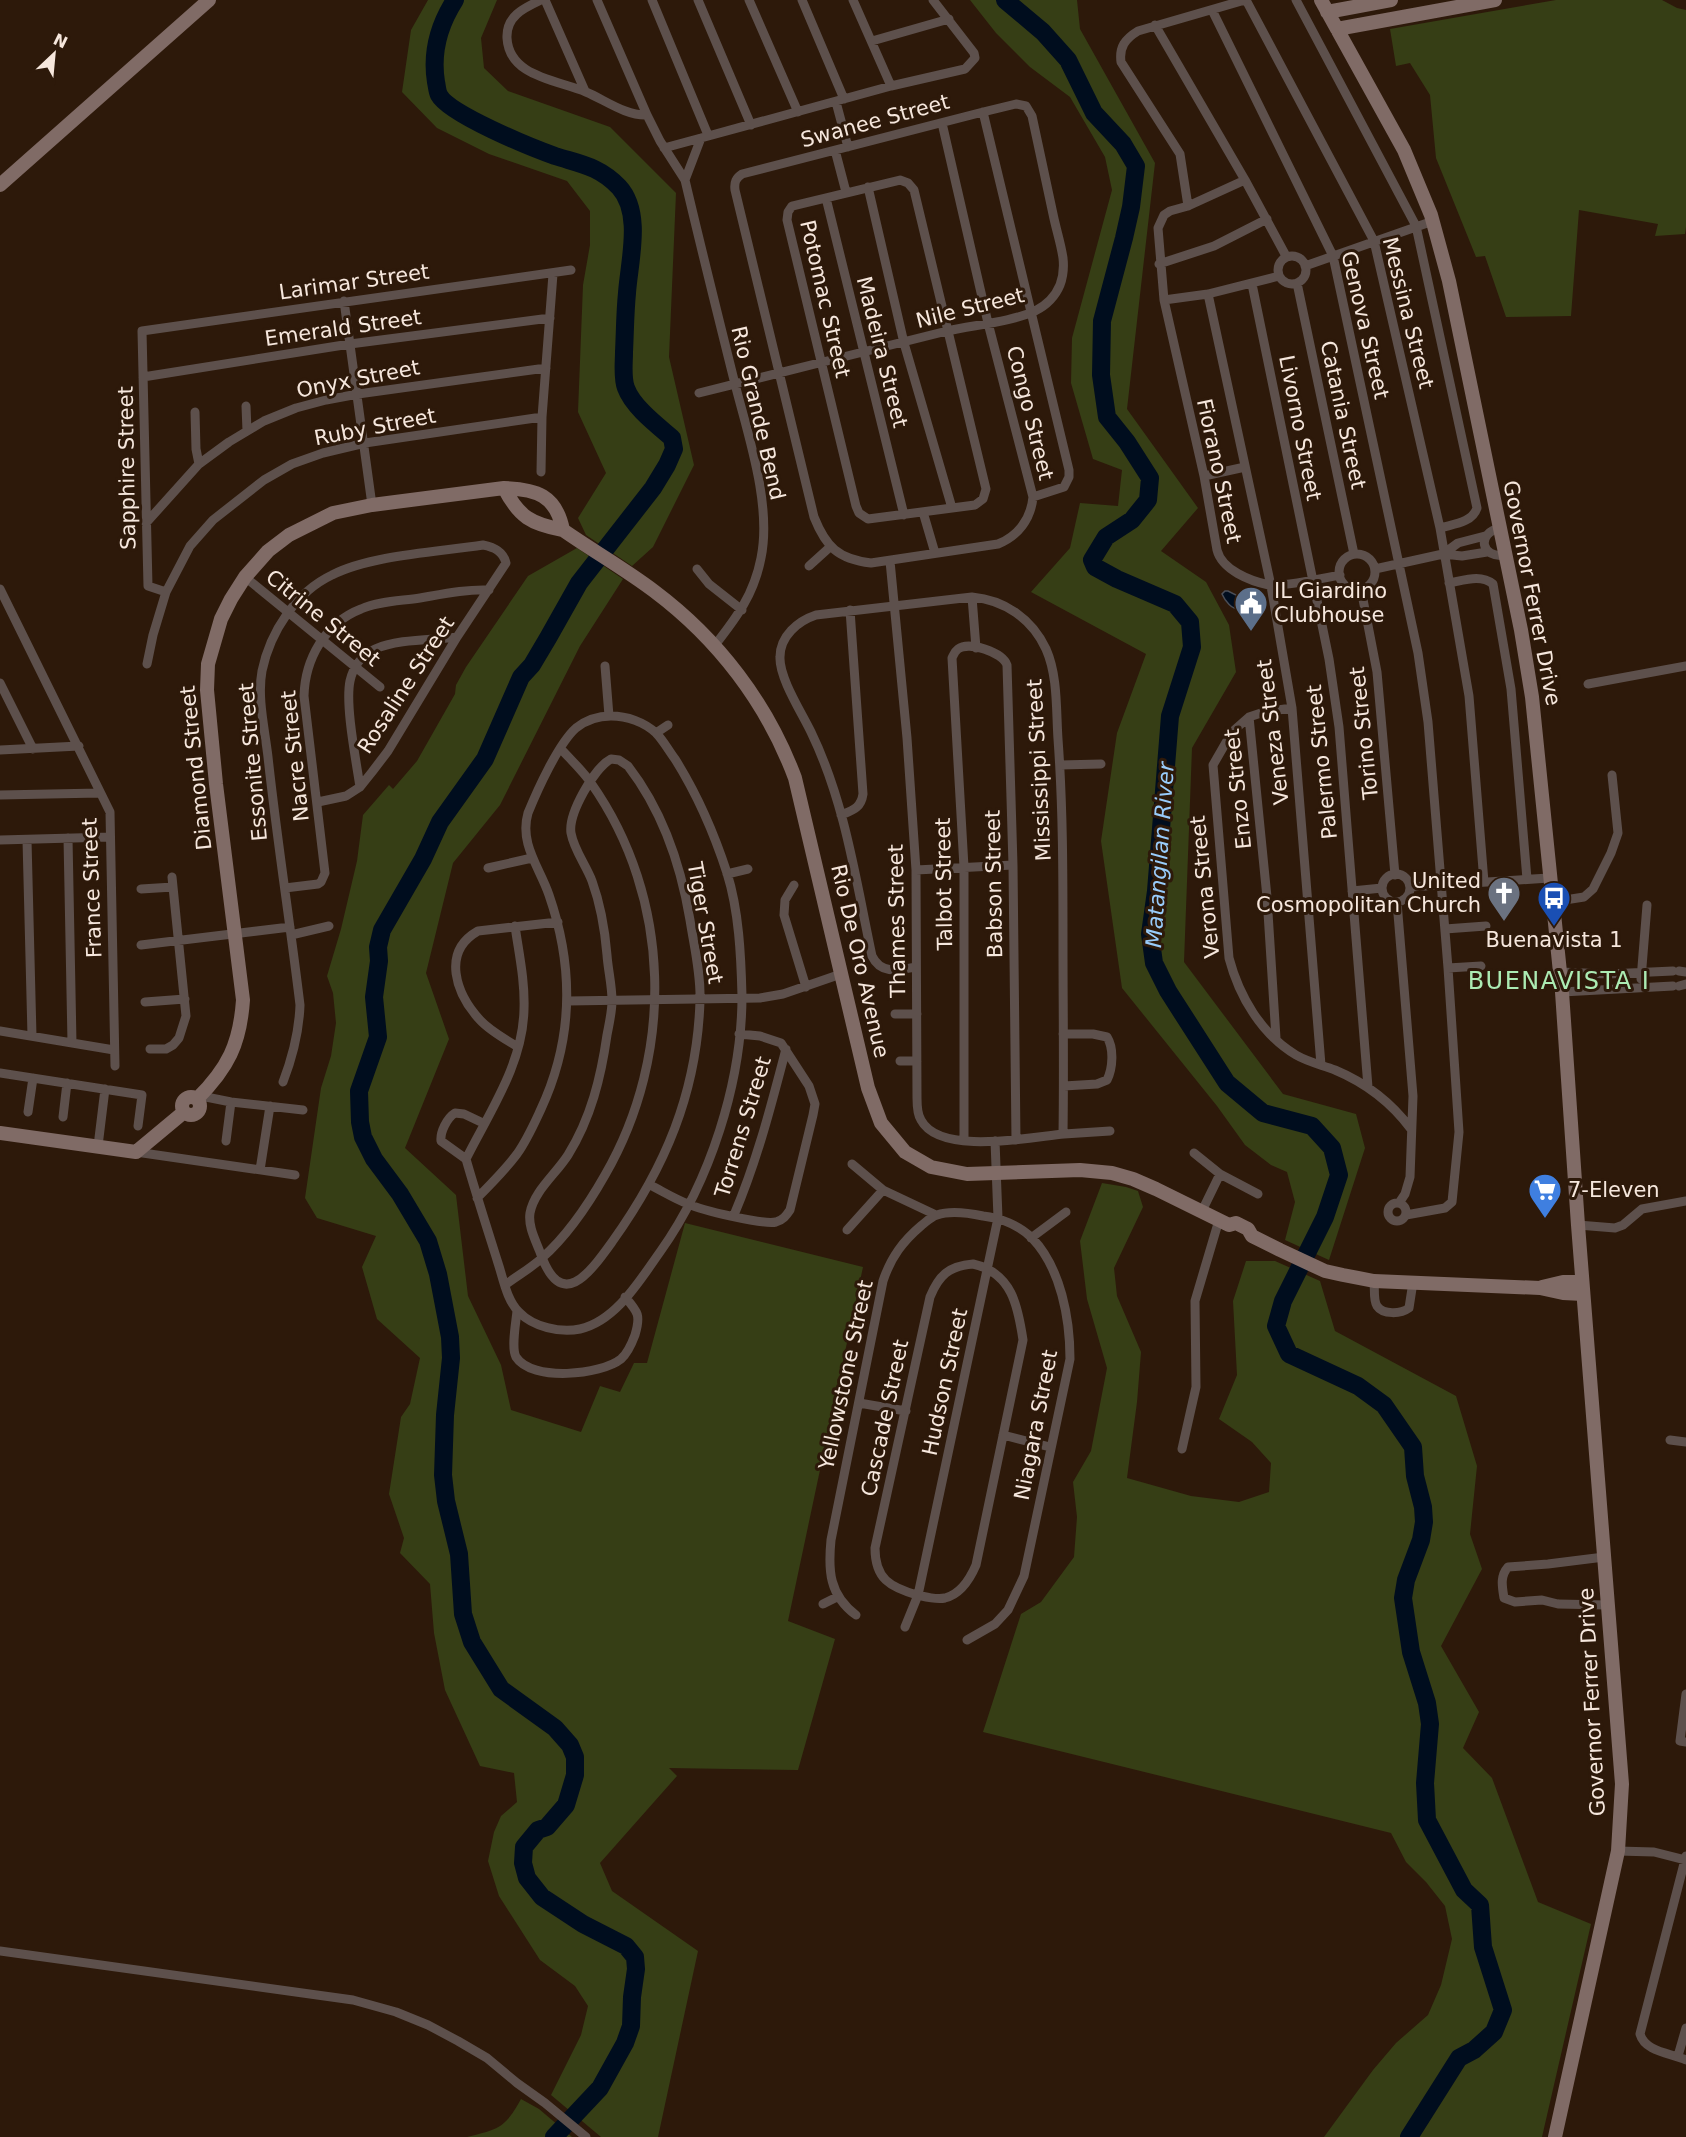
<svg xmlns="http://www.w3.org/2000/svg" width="1686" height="2137" font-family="'DejaVu Sans',sans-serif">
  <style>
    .green { fill: #363e15 }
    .water { fill: #000d1e; stroke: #4a4e57; stroke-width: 1.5 }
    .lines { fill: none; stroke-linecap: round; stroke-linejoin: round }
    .river { stroke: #000d1e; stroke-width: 18 }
    .street { stroke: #5d504c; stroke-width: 9 }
    .secondary { stroke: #806b66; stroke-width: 14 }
    .labels { text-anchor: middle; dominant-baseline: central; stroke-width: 6; stroke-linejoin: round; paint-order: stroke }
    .street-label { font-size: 21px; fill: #f6e7dd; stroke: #2d190a }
    .poi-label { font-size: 21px; fill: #f6e7dd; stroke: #2d190a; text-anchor: start }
    .water-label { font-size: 22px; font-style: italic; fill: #99ccfb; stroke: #2d190a }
    .quarter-label { font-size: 24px; letter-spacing: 1.5px; fill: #acebb3; stroke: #2d190a }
  </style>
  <rect width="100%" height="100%" fill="#2d190a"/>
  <path class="green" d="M428,0H497L481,38L484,68L508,91L610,127L676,193L669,357L694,465L653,547L632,566L586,535L578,518L606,473L578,412L583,285L590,245V211L567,181L489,154L437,128L402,92L411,30Z
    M970,0H1077L1080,29L1155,163L1127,409L1198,508L1161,551L1206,582L1229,625L1236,672L1192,748L1184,962L1283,1094L1356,1114L1365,1148L1329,1260L1285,1240L1295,1202L1287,1172L1271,1165L1245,1145L1217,1106L1122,988L1101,841L1117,733L1146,654L1031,592L1070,548L1080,503L1118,506L1122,470L1093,459L1071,383L1072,338L1112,190L1105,157L1070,97L1030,67L996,33Z
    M1556,0H1662L1677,8L1686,10V227L1685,234L1655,236L1658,224L1579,210L1571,316L1506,317L1485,256L1476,257L1436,158L1430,95L1410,63L1396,66L1390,29Z
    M577,548L623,579L580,646L500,805L453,863L426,973L449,1039L405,1148L456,1195L468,1296L501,1365L511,1410L581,1432L600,1386L620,1392L634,1363H647L685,1223L863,1267L788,1621L835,1639L798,1770L669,1768L677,1776L600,1863L612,1891L698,1951L658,2137H601L551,2095L581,2035L588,2006L575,1986L540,1960L499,1896L488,1861L494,1832L501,1816L517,1802L514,1773L480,1766L445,1690L434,1633L430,1584L400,1553L404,1538L389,1494L401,1417L410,1404L420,1358L377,1319L362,1267L376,1236L317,1218L305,1198L321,1088L331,1056L336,1023L333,993L327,976L341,929L357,861L363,815L389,785L393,789L417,761L455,694L456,685L466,667L528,576Z
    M1102,1183L1126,1187L1138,1191L1143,1207L1114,1268L1117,1296L1141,1352L1137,1402L1127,1478L1191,1496L1239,1502L1269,1492L1271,1463L1252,1442L1219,1419L1237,1375L1233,1301L1246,1261H1275L1320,1281L1335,1331L1456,1396L1477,1466L1470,1534L1482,1569L1441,1646L1479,1712L1463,1748L1492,1778L1538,1902L1591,1924L1542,2137H1324L1373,2070L1396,2043L1428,2015L1441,1985L1452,1939L1445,1906L1426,1882L1406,1862L1391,1833L983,1732L1021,1614L1041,1602L1074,1557L1077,1517L1073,1482L1091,1451L1107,1368L1087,1299L1080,1241Z
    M521,2099L539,2109L572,2137H467C499,2129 505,2128 521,2099Z"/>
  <path class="water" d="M1225,591H1228L1244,599L1245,602L1240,609C1232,610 1225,601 1222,594Z"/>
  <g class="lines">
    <path class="river" d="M455,0C439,25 431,51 436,82C437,86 437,91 439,95C449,114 532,148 555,156C580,164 599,166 619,187C643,213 629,262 627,293C625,313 625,332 624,352C624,363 622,378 626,388C633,407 657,425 672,438L674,449L667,465L653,488L579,583L548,638L532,665L521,677L485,759L440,822L423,859L382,930L378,947L379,961L374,997L378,1037L359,1091L360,1122L363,1137L374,1159L400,1194L428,1241L438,1274L450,1337L451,1358L445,1415L443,1475L446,1501L459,1554L463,1614L472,1642L501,1689L555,1728L570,1745L575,1757V1775L566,1805L547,1827L538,1830L524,1847L523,1863L527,1878L542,1897L583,1924L626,1946L635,1957L636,1969L632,1997L631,2026L625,2043L600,2088L554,2137
      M1005,0L1043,32L1068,60L1094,113L1123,144L1136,166L1131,207L1124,238L1102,321L1101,375L1107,417L1127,442L1150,478L1148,500L1132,520L1106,537L1092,560L1095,567L1117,579L1175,604L1190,622L1192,647L1170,716L1156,891L1150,934L1154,963L1168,991L1227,1083L1263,1113L1312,1126L1332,1148L1339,1175L1325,1217L1283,1301L1276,1326L1289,1354L1358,1386L1384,1405L1413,1447L1415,1476L1423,1507L1424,1522L1421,1540L1406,1580L1403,1598L1411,1652L1427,1703L1430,1724L1425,1783L1427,1820L1464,1890L1480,1905L1483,1947L1503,2010L1494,2032L1474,2050L1459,2058L1409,2137"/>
    <path class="street" d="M541,0C524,8 506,16 507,38C509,77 558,80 586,92C605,100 626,116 647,115
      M545,0L585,91
      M597,0L647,115L660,141L685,180
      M652,0L708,135
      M698,0L751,125
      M749,0L798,112
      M802,0L844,99
      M853,0L891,86
      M1246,0L1374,241L1440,528L1469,696L1484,882
      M1296,0L1416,226L1477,508C1472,523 1453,524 1440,528
      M1212,10L1333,256L1418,653L1428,722L1448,968L1459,1132L1452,1202L1445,1208L1406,1215
      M1155,25L1245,180L1286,256
      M872,41L949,19
      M836,102L848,147
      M983,112L1069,470V477L1064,487L1033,497
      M664,148L701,138
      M835,150L846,192
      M900,180L908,183L914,190L986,489L983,499L975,505L868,519L859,513L856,506L787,220L788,212L792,206Z
      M1245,180L1188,206L1170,211L1164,215L1158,228L1164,300L1204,476L1217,550C1222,570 1250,581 1269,585C1281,587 1325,578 1340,575
      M868,187L904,343L952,508
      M826,198L904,515
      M1188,206L1180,154L1121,62C1119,47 1125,39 1138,31L1245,0
      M1278 270a14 14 0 1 1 28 0a14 14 0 1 1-28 0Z
      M1159,264L1214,246L1267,219
      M1305,266L1433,221
      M1297,283L1354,554
      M1252,284L1329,659L1339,727L1368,1087
      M1208,294L1271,586L1292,708L1321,1065
      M1164,300L1208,294L1279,276
      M344,301L372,505
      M143,377L350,344L550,318
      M699,393C782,373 864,351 947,331C973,325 1011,322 1035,311C1047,305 1055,297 1060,285C1063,277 1064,267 1063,258C1061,244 1056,229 1053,214C1046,181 1039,149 1032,116L1026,106L1016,104L983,112L742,174C736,178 734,182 735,190L814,517C826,547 838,559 871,563L998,544C1018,536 1031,519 1033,497L988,323L942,123
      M246,406L247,431
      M195,412L196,449L199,464
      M541,472L542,417L553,274
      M1204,476L1245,467
      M923,512L935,553
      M146,523L199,464L229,442L264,421L296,408L326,400L358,394L546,368
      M1500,528C1476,533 1481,559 1505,555
      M1443,554L1458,543L1485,536
      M1339 572a18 18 0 1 1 36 0a18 18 0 1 1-36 0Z
      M890,561L907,738L916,870L917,1098C917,1105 917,1114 921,1120C940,1156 1031,1137 1064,1134C1079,1133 1095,1132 1110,1131
      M809,566L830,547
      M697,569L709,584L742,610
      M1375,569L1443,554L1462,556L1487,552
      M245,577L380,687
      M1449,583C1465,580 1481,574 1493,584L1511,689L1527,879
      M0,589L110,812L115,1066
      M1361,589L1377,672L1395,875
      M166,592L148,586L142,331L571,270
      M972,597L976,648
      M715,645C737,617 754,594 761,558C772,505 748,435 735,384C718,316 701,248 685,180L701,138L891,86L965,69L975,58L974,53L933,0
      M147,664L153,635L166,592L190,546L213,520L264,480L292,464L323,453L365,443L542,417
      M605,666L609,716
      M0,683L33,749
      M1588,684L1686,666
      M1292,708L1264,712L1249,717L1232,732L1213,765L1229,958C1239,996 1261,1034 1296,1055C1308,1062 1322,1065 1335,1070C1366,1083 1391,1102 1411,1129
      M1249,717L1267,897L1276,1038
      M656,733L668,725
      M0,750L79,746
      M611,759L619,760L628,766C662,810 681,866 690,920C694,946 701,974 700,1001C697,1093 665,1168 612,1242C589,1274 561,1313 540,1252C535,1239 528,1226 530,1213C534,1191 556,1174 568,1155C591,1118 601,1077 607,1035C609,1024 612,1012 612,1001C612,985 608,970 607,955C605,931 600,903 592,881C586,865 574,850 571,833C568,814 594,768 611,759Z
      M1060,765L1101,764
      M360,787C356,760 345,705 350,681C353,667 362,655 375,649C397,639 433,640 457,637
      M0,795L100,793
      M841,815C853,810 861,808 863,794L850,610
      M68,838L72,1043
      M0,840L110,837
      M27,840L32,1036
      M488,868L532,858
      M916,870L1013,865
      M727,874L748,869
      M1382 888a14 14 0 1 1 28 0a14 14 0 1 1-28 0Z
      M794,885L785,900L784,915L806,987
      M1410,887L1549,878
      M285,888L318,884L321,882L325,873L304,696C305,659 325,623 361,609C379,601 401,601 420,598C443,594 466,589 489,590
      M141,889L173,887
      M1352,891L1382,888
      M1397,902L1413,1096L1410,1177L1405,1194L1399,1203
      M1552,902L1584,897L1593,889L1611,853L1618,833L1612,775
      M1445,929L1486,926
      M291,935L329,926
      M141,945L290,927
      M916,967C899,970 881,975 872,956C856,881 845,802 811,732C802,713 779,678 780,657C780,636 798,621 816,615L972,597C1005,600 1032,619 1046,649C1058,676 1056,710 1058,739C1063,807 1063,875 1063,943C1063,1007 1064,1070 1063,1134
      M1448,968L1481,966
      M1679,971L1686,972
      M1560,972L1608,974L1673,971
      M1641,979L1647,905
      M1679,986L1686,984
      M1562,992L1673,986
      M568,1001L760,998L783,994L841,974
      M145,1002L185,999
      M895,1014H917
      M0,1031L114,1050
      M1063,1034H1093L1107,1037C1114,1048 1113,1068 1107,1080L1097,1084L1064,1086
      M518,1047C505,1039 490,1031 480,1020C456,994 441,952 478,931L558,922
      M150,1049H166L173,1045L179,1038L186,1016L172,877
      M900,1061H917
      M0,1073L142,1095L138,1126
      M283,1082C293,1056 299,1033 300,1005C290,922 277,840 268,757C265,730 257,698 262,671C270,632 296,592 332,575C371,555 438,552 483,545C494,547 503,551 506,563L457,637L388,751L372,772L360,787L346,796L318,802
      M201,1096L231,1102L303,1110
      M28,1112L33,1078
      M63,1117L67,1083
      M964,1140V867L952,658C954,654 954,652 958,649C969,641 1002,652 1007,665L1013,865L1016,1140
      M226,1141L231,1102
      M98,1146L105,1089
      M136,1152L295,1175
      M1194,1153L1220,1174L1258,1194
      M466,1159L441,1141C440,1132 447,1118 455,1113L464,1114L483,1123
      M852,1164L883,1190L936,1215
      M260,1170L270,1106
      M650,1185C662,1191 675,1199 688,1204C701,1210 763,1225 776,1222C783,1220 786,1216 790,1210L813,1115L815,1104L809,1086L781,1043L760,1036L739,1034
      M477,1198C491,1184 505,1170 517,1154C527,1140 534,1124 541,1109C573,1040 574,967 549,895C540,868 519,844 528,813C537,791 558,744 576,728C586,720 599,716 611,716C627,716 644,722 656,733C663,740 669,751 675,759C697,794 714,833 727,873C739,911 741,956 742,996C742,1082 710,1182 660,1252C640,1280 616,1321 580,1329C560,1333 533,1327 519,1312C507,1301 503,1278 498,1263C487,1228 476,1194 466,1159C490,1111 523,1064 524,1009C525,981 519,954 515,926
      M1388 1212a9 9 0 1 1 18 0a9 9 0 1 1-18 0Z
      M1202,1211L1220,1174
      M734,1215C757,1161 771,1106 786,1049
      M1578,1225L1615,1228L1623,1225L1642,1209L1686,1201
      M847,1230L883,1190
      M1031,1238L1066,1212
      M973,1264C1012,1273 1018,1306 1023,1340L976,1565C970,1579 961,1594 945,1598C936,1600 926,1597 917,1595C890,1587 875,1579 875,1548L930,1297C939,1275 949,1266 973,1264Z
      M1374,1281C1375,1288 1373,1300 1377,1306C1383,1315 1401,1314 1409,1308L1413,1282
      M505,1285C517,1276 531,1268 542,1258C568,1235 588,1205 605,1175C675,1054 672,898 591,783C583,771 571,760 561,749
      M517,1311C516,1322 511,1348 516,1357C532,1382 601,1375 621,1359C628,1353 632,1343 635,1335C641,1315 638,1312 625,1297
      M859,1403L906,1411
      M1003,1435L1050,1447
      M1670,1440L1686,1442
      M1182,1449L1196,1387L1195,1301L1219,1220
      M1604,1557L1548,1564L1508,1567C1500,1576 1502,1586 1504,1598L1515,1602L1542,1600L1558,1604L1607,1605
      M823,1604L837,1597
      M856,1615C829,1595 828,1570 831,1540L883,1281C891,1257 903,1241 922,1225C926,1222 932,1216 937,1215C951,1210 969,1213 983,1216C1000,1218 1019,1225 1032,1238C1061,1268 1070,1319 1070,1359L1024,1576L1008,1610L995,1624L967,1640
      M905,1627L918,1595L998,1218L995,1141
      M1686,1694L1680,1741L1686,1742
      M1618,1851L1654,1852L1685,1860
      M1686,1856L1640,2034C1645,2052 1671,2053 1686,2060
      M0,1951L353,2000L396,2012L428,2025L458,2041L487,2058L517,2083L545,2103L586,2137
      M1678,2056L1686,2028"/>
    <path class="secondary" d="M1321,0L1404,150L1431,215L1449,281L1521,630L1532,697L1562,992L1578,1225L1622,1784L1618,1851L1555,2137
      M1327,12L1391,0
      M1337,29L1495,0
      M0,185L209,0
      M504,488C519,517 531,524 563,530C593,551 625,569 654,591C718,639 767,703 795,778L868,1088L881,1123L905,1152L931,1167L967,1174L1080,1170L1112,1173L1133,1179L1156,1189L1229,1225L1236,1223L1248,1229L1252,1236L1280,1250L1325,1271L1343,1275L1374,1281L1540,1288L1563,1293L1583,1294
      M182 1106a9 9 0 1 1 18 0a9 9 0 1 1-18 0Z
      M197,1099C228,1068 240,1044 243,1000L216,784L207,690L208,664L221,619L231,599L245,577L268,551L289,535L333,513L372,505L504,488C536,489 556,495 563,530
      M0,1133L136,1152L184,1112
      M1542,1287L1563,1282H1582"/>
  </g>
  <defs>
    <symbol id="civic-pin" viewBox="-11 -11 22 30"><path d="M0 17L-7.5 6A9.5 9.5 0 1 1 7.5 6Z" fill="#5c6f8a" stroke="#2d190a"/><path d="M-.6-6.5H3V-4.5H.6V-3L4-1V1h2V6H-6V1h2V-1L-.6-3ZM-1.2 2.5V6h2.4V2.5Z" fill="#fff"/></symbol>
    <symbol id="church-pin" viewBox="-11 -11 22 30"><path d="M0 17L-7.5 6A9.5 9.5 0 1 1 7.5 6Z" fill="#6b7280" stroke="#2d190a"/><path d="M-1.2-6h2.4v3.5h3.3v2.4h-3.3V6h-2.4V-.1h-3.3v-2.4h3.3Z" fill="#fff"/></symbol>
    <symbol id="bus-pin" viewBox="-11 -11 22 30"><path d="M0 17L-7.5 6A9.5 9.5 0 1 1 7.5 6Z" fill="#1a4fb4" stroke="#2d190a"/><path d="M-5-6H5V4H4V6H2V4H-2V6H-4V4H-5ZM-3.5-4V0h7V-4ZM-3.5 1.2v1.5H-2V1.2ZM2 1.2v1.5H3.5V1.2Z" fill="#fff"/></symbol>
    <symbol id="supermarket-pin" viewBox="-11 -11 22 30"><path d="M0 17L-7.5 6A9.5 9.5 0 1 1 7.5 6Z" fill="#3f7fe0" stroke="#2d190a"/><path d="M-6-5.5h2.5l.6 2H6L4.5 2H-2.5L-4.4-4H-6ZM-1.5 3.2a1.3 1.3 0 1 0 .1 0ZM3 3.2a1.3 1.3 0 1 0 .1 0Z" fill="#fff"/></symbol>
  </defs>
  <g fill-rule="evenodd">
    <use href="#civic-pin" x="1232" y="584" width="38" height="52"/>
    <use href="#church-pin" x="1485" y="874" width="38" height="52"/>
    <use href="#bus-pin" x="1535" y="879" width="38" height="52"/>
    <use href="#supermarket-pin" x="1526" y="1171" width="38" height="52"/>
  </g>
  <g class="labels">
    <g class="street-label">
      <text transform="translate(875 121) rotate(-15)">Swanee Street</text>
      <text transform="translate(354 282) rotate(-8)">Larimar Street</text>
      <text transform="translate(825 299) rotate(77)">Potomac Street</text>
      <text transform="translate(970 308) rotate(-14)">Nile Street</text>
      <text transform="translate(1408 313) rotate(76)">Messina Street</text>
      <text transform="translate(1365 325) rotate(77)">Genova Street</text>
      <text transform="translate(343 328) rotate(-8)">Emerald Street</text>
      <text transform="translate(882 352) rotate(76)">Madeira Street</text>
      <text transform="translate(358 379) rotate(-11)">Onyx Street</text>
      <text transform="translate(758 413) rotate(77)">Rio Grande Bend</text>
      <text transform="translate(1030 413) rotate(76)">Congo Street</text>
      <text transform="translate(1343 415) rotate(78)">Catania Street</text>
      <text transform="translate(375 427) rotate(-11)">Ruby Street</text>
      <text transform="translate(1300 428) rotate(79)">Livorno Street</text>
      <text transform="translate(127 468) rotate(-91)">Sapphire Street</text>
      <text transform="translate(1219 471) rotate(78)">Fiorano Street</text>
      <text transform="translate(1532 593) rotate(79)">Governor Ferrer Drive</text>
      <text transform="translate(323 618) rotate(39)">Citrine Street</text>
      <text transform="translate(406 685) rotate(-57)">Rosaline Street</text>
      <text transform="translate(1273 732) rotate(-97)">Veneza Street</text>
      <text transform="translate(1364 733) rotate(-96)">Torino Street</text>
      <text transform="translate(295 756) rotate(-96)">Nacre Street</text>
      <text transform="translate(253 762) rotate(-95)">Essonite Street</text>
      <text transform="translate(1322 762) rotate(-96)">Palermo Street</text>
      <text transform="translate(196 768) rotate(-96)">Diamond Street</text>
      <text transform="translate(1039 770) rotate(-93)">Mississippi Street</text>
      <text transform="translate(1238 789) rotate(-96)">Enzo Street</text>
      <text transform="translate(944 884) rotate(-91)">Talbot Street</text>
      <text transform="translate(994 884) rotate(-91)">Babson Street</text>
      <text transform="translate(1205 887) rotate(-96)">Verona Street</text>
      <text transform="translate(92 888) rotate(-92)">France Street</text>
      <text transform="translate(897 921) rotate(-91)">Thames Street</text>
      <text transform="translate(705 923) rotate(80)">Tiger Street</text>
      <text transform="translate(860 961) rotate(77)">Rio De Oro Avenue</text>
      <text transform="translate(743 1127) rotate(-73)">Torrens Street</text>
      <text transform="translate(846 1375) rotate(-78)">Yellowstone Street</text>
      <text transform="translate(945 1382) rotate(-78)">Hudson Street</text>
      <text transform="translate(885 1418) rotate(-78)">Cascade Street</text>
      <text transform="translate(1036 1425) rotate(-79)">Niagara Street</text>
      <text transform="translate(1592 1702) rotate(-93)">Governor Ferrer Drive</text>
    </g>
    <g class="poi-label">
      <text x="1274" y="591">IL Giardino<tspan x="1274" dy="24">Clubhouse</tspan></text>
      <text x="1481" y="881" text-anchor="end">United<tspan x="1481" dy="24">Cosmopolitan Church</tspan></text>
      <text x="1554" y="940" text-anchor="middle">Buenavista 1</text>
      <text x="1568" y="1190">7-Eleven</text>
    </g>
    <g class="water-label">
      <text transform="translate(1160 855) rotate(-86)">Matangilan River</text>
    </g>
    <g class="quarter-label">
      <text x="1559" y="981">BUENAVISTA I</text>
    </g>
  </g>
  <g transform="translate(54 54) rotate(26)" stroke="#2d190a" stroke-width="4.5" paint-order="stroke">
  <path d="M0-4.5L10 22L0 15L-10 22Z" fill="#f6e7dd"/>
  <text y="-9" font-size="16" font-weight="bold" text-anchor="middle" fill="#f6e7dd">N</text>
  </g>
</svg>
